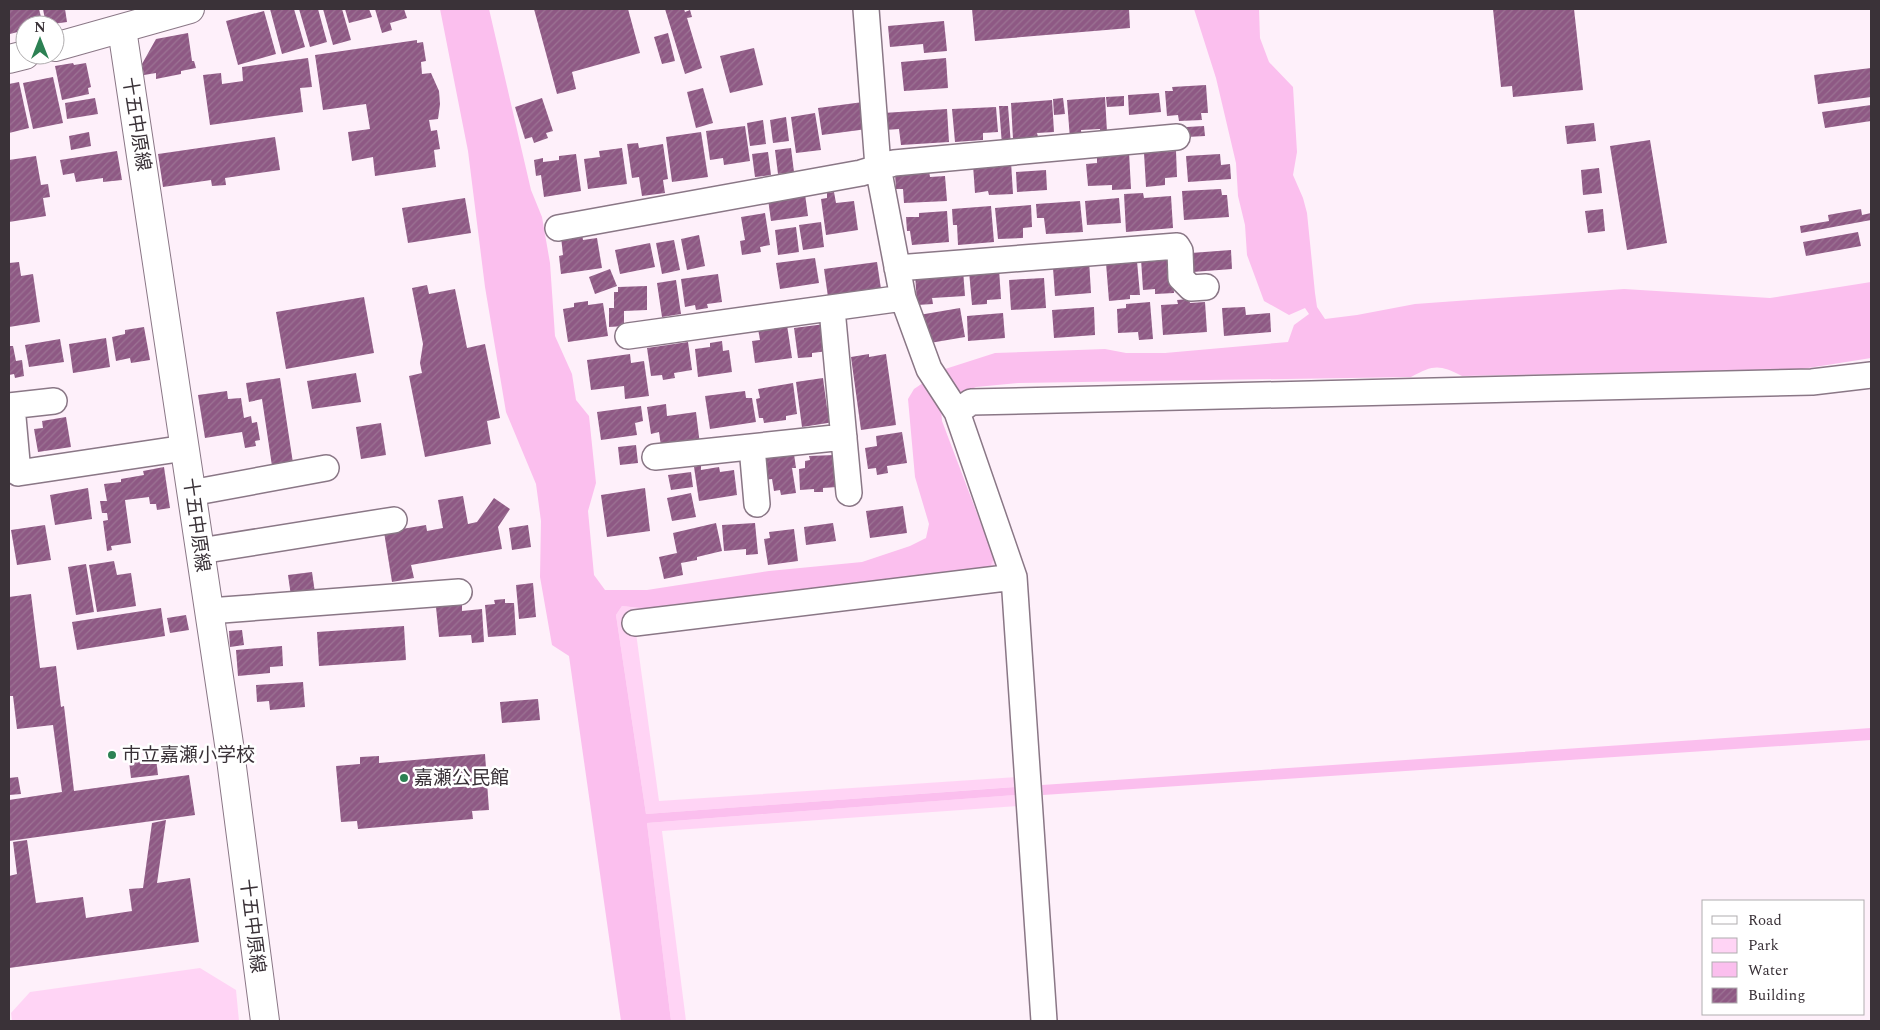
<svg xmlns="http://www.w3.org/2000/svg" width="1880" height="1030" font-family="Spectral,'Noto Sans JP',serif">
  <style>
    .green { fill: #ffd4f5 }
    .water { fill: #fbbfee }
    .building { fill: url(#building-hatch) }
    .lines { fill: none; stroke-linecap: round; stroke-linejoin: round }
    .street-casing { stroke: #8a7786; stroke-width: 28 }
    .secondary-casing { stroke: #8a7786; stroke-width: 30 }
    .highway-casing { stroke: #8a7786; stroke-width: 30 }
    .street { stroke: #fff; stroke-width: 25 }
    .secondary { stroke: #fff; stroke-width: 28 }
    .highway { stroke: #fff; stroke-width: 28 }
    .poi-dot { fill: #2c8153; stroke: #fff; stroke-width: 2 }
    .labels { text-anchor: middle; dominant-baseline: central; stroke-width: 5; stroke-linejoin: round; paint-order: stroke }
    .street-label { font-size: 19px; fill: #3a3238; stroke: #fff }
    .poi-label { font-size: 19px; fill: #3a3238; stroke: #fff; text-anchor: start }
  </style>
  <defs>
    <pattern id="building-hatch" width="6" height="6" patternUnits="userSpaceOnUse" patternTransform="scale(1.25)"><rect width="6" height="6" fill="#8e5984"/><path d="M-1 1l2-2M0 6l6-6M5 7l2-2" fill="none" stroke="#9c7394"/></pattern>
  </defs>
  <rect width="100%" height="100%" fill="#fef0fa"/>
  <path class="green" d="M994,558L1006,588L636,633L659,801L1017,777L1019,806L662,831L686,1021H671L647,823L1014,795V787L646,814L616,615L622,606L649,609Z
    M200,968L236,990L239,1021H12L11,1013L30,992Z"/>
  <path class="water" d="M440,9H489L531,190L542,217L550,263L555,336L572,374L576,400L589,416L596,483L588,511L594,575L605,590H647L769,571L862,562L910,546L926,538L929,524L915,477L908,399L914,389L942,370L995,353L1105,349L1126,353H1165L1288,342L1294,325L1309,314L1305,308L1289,315L1264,301L1247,255L1245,225L1238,196L1236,163L1216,78L1194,9H1259L1260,38L1269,62L1293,87L1297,152L1293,175L1303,198L1307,213L1315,293L1317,307L1325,319L1357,315L1415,304L1624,289L1770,298L1871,282V358L1802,369L1462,376C1439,364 1433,365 1411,377L1018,383L976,387L960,394L941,407L942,421L994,558L990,567L881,585L649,609L622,606L616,615L646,814L1015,787V795L647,823L671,1021H621L569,656L552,645L540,577L541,521L536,484L506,412L485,287L468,151Z
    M1871,728V740L1043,795L1042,785Z"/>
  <path class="building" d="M9,9H39L43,25H25V30L10,34Z
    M43,9H65L67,22L46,25Z
    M270,9H294L305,47L282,54Z
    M299,9H318L327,42L310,47Z
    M323,9H342L351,40L333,45Z
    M345,9H369L372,17L349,23Z
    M375,9H404L407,18L390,23L392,30L382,33Z
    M534,9H628L640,53L572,72L576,89L557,94Z
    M665,9H684L685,12L690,10L692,17L687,18L702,68L685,74Z
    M972,9H1129L1130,28L975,41Z
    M1493,9H1574L1583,90L1513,97L1512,86L1501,87Z
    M264,11L276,54L238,65L226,21Z
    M944,21L947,51L924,53L923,44L890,47L888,26Z
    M188,33L192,61H194L196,68L181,71V74L156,79V73L144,75L142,64L156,39Z
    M668,33L675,61L662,64L654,37Z
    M417,40V43L423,42L426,61L421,62L422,74L431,73L439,91L440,104L438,119L429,120L431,131L437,130L440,149L434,150L436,167L375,176L373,157L352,161L348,132L370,129L366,104L323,110L315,55Z
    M754,48L763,85L730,93L720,56Z
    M308,58L312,87L300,88L303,112L210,125L203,75L221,73L222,84L243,81L242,67Z
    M946,58L948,88L904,91L901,62Z
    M73,63L74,65L86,63L91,87L88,88L89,94L62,100L55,66Z
    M1871,68V97L1818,104L1814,75Z
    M53,77L63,123L33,129L23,83Z
    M19,82L29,128L9,133V84Z
    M1206,85L1208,113H1201L1202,120L1179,121L1178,115L1167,116L1165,91H1173L1172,87Z
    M703,88L713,123L696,128L687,92Z
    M1159,93L1161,112L1129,115L1128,95Z
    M1124,96V106L1107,107L1106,97Z
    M1105,97L1107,132L1100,133V129L1081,130L1082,138L1070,139L1067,100Z
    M95,98L98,114L67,119L65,103Z
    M542,98L553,131L546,133L548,138L534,143L532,137L525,139L515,107Z
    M1063,98L1065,114L1054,115L1053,99Z
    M1052,100L1054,132L1037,133L1038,137L1013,139L1011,103Z
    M863,102L867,129L822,135L818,108Z
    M1871,105V121L1825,128L1822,112Z
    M999,106H1008L1011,145H1002Z
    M996,107L998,132L983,133V140L955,142L952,109Z
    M947,109L949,142L901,145L899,129L885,130L883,113Z
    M815,113L821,150L796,153L791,117Z
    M786,117L789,141L773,143L770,120Z
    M763,120L766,144L750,146L747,123Z
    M1594,123L1596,141L1567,144L1565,126Z
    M745,126L750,161L724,165L723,158L710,160L706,131Z
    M1204,126L1205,136L1187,137V127Z
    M89,132L91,146L71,150L69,136Z
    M701,132L708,177L672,182L666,137Z
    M275,137L280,170L225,178L226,185L212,186L211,180L163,187L158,154Z
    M1650,140L1667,243L1627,250L1610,146Z
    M638,143L639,148L663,144L668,179L663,180L665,193L642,196L639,177L632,178L627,144Z
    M622,148L627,184L588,189L584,159L600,157L599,151Z
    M791,148L794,172L778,174L775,150Z
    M117,151L122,180L103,182V178L76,182L74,173L63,175L60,160Z
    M1176,151L1177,177L1165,178V185L1146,187L1144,153Z
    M768,152L771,175L755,177L752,154Z
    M1129,152L1131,189L1112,190V185L1088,186L1086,164L1097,163V158H1103V153Z
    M576,154L581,191L544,197L541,175L536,176L534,160L543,158V162L559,160V156Z
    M1220,154L1221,165L1230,164L1231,179L1188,182L1186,156Z
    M36,156L41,185L48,184L50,197L43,198L46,216L9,222V160Z
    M1011,162L1013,194L989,195L988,191L975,193L973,165Z
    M1599,168L1602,193L1583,195L1581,170Z
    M1046,170L1047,190L1017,192L1016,172Z
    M929,171L930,177L945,176L947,201L904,203L903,189H896L895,174Z
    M1221,189L1222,195H1227L1229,217L1184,220L1182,191Z
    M834,192L836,203L854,201L858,230L826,235L821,199L827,198V193Z
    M1143,193L1144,198L1171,196L1173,228L1126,232L1124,194Z
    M805,194L808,216L771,221L768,199Z
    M465,198L471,233L408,243L402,208Z
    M1119,198L1121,223L1087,225L1085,201Z
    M1080,201L1083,232L1046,234L1044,218H1037L1036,204Z
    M1031,205L1032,227L1023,228V238L998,239L995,208Z
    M991,206L994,242L958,245L957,225H953L952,209Z
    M1603,209L1605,231L1588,233L1585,211Z
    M1861,209L1862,215L1871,213V220L1801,233L1800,226L1829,221L1828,215Z
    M947,211L949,242L912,245L910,231H907L906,217H919V213Z
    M765,213L770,245L760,247L761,252L742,255L740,241L745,240L741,217Z
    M821,222L824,247L803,250L799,225Z
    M796,227L799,252L778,255L775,230Z
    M1858,232L1861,246L1806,256L1803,242Z
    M582,234L583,240L597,238L602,268L561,274L559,256L563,255L561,237Z
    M699,235L705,266L687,270L681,239Z
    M674,240L680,270L662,274L656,243Z
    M650,243L655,267L620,274L615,250Z
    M1231,250L1232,269L1193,272L1191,253Z
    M1171,256L1174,293L1155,294V289L1143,290L1141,259Z
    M815,258L819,283L780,289L776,263Z
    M1089,260L1091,293L1055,296L1053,268Z
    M1137,261L1140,295H1130V299L1109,301L1106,263Z
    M19,262L21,276L33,274L40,322L9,327V263Z
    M877,262L881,289L828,297L824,269Z
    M610,269L617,286L595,294L589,277Z
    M999,269L1001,299L987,300V304L972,305L969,271Z
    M963,270L965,296L932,298L933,304L917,305L915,273Z
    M718,274L722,302L707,304L708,308L696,310L695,305L685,307L681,279Z
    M1044,278L1046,308L1011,310L1009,280Z
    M676,280L681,314L662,317L657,283Z
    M427,285L429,294L455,289L467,348L485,344L500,418L487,421L491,444L425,457L409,376L422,373L420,363L423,344L412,288Z
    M647,286V310L624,311V326L609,327V308H614V292H618V287Z
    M364,297L374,353L286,369L276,312Z
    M1189,299L1190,303L1205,302L1207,332L1163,335L1161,305L1178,304L1177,300Z
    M588,301V305L603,303L608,336L568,342L563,309L574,307V303Z
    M1150,302L1153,339L1139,340L1138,332L1118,333L1117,309L1126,308V304Z
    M1094,307L1095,335L1054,338L1052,310Z
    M1245,307L1246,315L1270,313L1271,332L1224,336L1222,308Z
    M960,308L965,337L924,344L919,315Z
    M1003,313L1005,338L968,341L967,316Z
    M825,324L828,351L812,353V357L798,358L794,328Z
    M787,325L792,358L755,363L752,341L760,340L758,329Z
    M144,327L150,360L131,363L130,358L116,361L112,337L125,334V330Z
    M106,338L110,367L73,373L69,344Z
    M60,339L64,362L29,367L25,345Z
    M722,341L723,351L729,350L732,372L698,377L695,349L710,347V343Z
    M688,342L692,370L674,373L675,378L663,380L662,375L651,376L647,348Z
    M9,346H13L16,361L22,360L24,376L15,378L14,374L9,375Z
    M630,354L631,363L644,361L649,396L625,399L624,386L591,390L587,360Z
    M869,354V357L886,354L896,425L861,430L851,357Z
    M356,373L361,402L312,409L307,381Z
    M280,378L293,463L272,466L262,399L249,402L246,383Z
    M823,378L827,408L832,407L834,422L802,427L796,382Z
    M793,383L797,414L786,416V420L764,423L763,418H759L756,399L760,398L758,389Z
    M227,391L228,399L241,398L244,418L251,416L252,423L257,422L260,440L255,441L256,446L245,448L242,432L205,438L198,395Z
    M745,391L746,398H752L756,422L710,429L705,396Z
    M666,404L667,416L696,412L700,445L661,446L659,432L651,434L647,407Z
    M641,406L643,421L635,423L637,435L601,440L597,412Z
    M66,417L71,447L38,452L34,429L43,428L42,421Z
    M381,423L386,455L361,459L356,427Z
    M902,432L907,463L887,466L888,473L877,475L876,468L868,469L865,448L877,446L876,436Z
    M636,445L638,463L620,465L618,447Z
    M794,454L796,468H792L796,493L781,495L780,490L774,491L772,479L764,480L761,459Z
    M835,455L837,487L823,488V492H814V489L800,490L799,469L805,468V461L810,460L809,456Z
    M701,465V470L719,467L720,472L734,470L737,495L699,501L694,467Z
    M164,467L170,508L157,510L156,504H150L149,497L125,500L131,543L111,546L112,550L107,551L103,521L108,520L107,513H102L100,501H107L104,484L121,482V479L144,475L143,471Z
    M691,472L693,487L671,490L668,475Z
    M88,488L92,519L55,525L50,495Z
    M645,488L650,531L607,537L601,495Z
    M691,493L696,517L672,521L667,498Z
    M463,496L468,524L477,522L494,498L510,509L498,527L502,549L411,565L414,578L392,582L384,532L426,525L427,531L443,528L438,500Z
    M903,506L907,533L870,538L866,511Z
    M716,523L722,551L697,557V560L681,563L683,575L664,579L659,557L677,553L673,533Z
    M755,523L758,554L746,555V549L724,551L722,525Z
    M833,523L836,541L806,545L804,527Z
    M45,525L51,560L17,565L11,530Z
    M528,525L531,547L512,550L509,528Z
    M794,529L798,561L768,565L764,539L770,538L769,532Z
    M114,561L117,575L131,573L136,606L97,612L89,565Z
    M86,564L94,612L76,615L68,567Z
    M312,572L315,593L291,596L288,575Z
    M533,583L536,617L519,619L516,585Z
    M31,594L40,668L56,666L61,707L64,706L74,791L189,775L195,815L9,841V800L62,792L53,725L17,729L13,696H9V597Z
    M505,599V603H514L516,635L488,637L485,605L495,604L494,600Z
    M462,605V611L482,609L484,642L472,643L471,635L439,637L436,607Z
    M161,608L165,636L77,650L72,622Z
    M186,615L189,630L170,633L167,618Z
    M404,626L406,660L319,666L317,632Z
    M242,630L244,645L230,647L229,631Z
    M282,646L283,666L270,667V673L238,676L236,650Z
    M303,682L305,707L270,710L269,701L257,702L256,685Z
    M538,699L540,720L502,723L500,702Z
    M485,754L489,810L472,811L473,819L358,829L357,821L341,822L336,766L360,764V757L379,756V763Z
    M156,758L158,775L131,778L129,761Z
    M18,777L21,794L9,795V778Z
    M166,820L157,883L190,878L199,942L9,968V876L17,874L13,842L27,840L36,903L83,897L86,918L132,911L129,889L143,888L152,823Z"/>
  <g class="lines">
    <defs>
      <path id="street" d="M866,9L878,167L903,298L929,369L957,412L1014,577L1044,1021
        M558,228L861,173L894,163L1177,137
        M897,268L1177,246L1180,251L1181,278L1191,288L1206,287
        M832,309L849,493
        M628,336L903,298
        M9,406L54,401
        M12,406L18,473L185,448
        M957,412L971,402L1812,382L1871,375
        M752,447L757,504
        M655,457L844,437
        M191,493L326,468
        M200,551L394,520
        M209,611L459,592
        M635,623L1014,577"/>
      <path id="secondary" d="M122,29L229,744L265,1021"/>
      <path id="highway" d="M55,47L190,9
        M9,59L25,55"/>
    </defs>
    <use href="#street" class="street-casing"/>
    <use href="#secondary" class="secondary-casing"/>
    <use href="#highway" class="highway-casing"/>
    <use href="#street" class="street"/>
    <use href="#secondary" class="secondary"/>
    <use href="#highway" class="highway"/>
  </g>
  <g class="poi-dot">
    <circle cx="112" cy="755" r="5"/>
    <circle cx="404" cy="778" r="5"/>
  </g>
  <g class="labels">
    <g class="street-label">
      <text transform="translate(136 124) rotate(81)">十五中原線</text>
      <text transform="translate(196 525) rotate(82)">十五中原線</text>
      <text transform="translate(252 926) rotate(83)">十五中原線</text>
    </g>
    <g class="poi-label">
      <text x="122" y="755">市立嘉瀬小学校</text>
      <text x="414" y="778">嘉瀬公民館</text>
    </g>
  </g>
  <rect width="1880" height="1030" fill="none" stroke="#3a3238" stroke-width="20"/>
  <rect x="1702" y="900" width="162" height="115" fill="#ffffff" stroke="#b0adaf"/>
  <rect x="1712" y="916" width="25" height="8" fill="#ffffff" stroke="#b0adaf"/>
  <text x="1748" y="925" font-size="15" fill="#3a3238">Road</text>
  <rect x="1712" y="938" width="25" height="15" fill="#ffd4f5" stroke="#b0adaf"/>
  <text x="1748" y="950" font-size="15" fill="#3a3238">Park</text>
  <rect x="1712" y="962" width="25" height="15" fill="#fbbfee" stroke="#b0adaf"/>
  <text x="1748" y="975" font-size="15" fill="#3a3238">Water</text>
  <rect x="1712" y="988" width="25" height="15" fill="url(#building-hatch)" stroke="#b0adaf"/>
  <text x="1748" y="1000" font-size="15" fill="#3a3238">Building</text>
  <g transform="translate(40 40)"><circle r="24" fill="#ffffff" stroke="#b0adaf"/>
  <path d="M0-4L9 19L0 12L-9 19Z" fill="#2c8153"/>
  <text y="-8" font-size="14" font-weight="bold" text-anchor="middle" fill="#3a3238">N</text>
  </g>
</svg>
